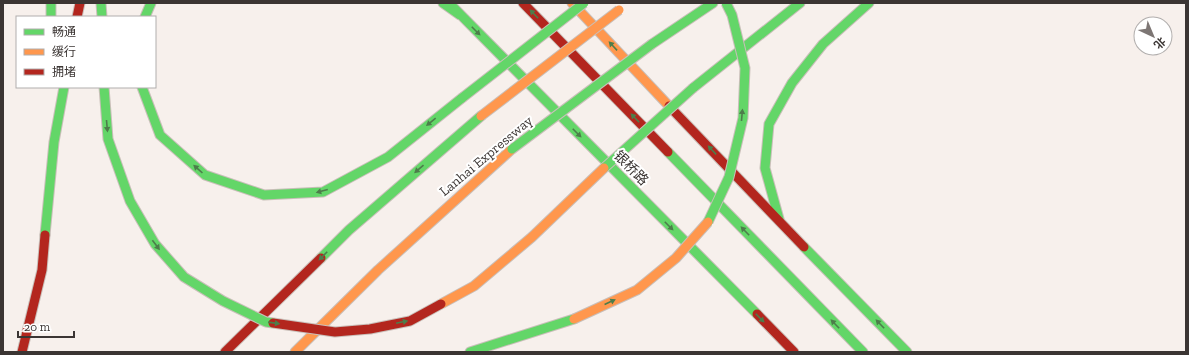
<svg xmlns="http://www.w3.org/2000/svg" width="1189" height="355" font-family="'Zilla Slab','Noto Sans SC',serif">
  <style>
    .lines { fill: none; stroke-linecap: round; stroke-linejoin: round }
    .fast-casing { stroke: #c9bfb9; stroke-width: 11 }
    .slow-casing { stroke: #c9bfb9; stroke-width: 11 }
    .jam-casing { stroke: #c9bfb9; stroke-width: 11 }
    .fast { stroke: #63d668; stroke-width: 9 }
    .slow { stroke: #ff974d; stroke-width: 9 }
    .jam { stroke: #b3261e; stroke-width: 9 }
    .fast-bridge-casing { stroke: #c9bfb9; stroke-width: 11; stroke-linecap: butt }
    .slow-bridge-casing { stroke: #c9bfb9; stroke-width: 11; stroke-linecap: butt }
    .jam-bridge-casing { stroke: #c9bfb9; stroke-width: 11; stroke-linecap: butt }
    .fast-bridge { stroke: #63d668; stroke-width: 9 }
    .slow-bridge { stroke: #ff974d; stroke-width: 9 }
    .jam-bridge { stroke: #b3261e; stroke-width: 9 }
    .oneway { fill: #4d7d4b }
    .labels { text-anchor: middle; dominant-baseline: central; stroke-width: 4; stroke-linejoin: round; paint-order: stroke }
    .street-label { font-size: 14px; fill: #3b3533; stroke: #fff }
  </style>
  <rect width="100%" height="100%" fill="#f7f0ec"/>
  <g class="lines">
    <defs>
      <path id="fast" d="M51,3V17
        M101,3L102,17
        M443,3L460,15
        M449,3L757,314
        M145,17L151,3
        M652,44L713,3
        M142,87L160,135L205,175L264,195L323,192L388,157L462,98
        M693,88L800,3
        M668,152L863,352
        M779,219L765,168L769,124L792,83L823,44L869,3
        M45,235L54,142L64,87
        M804,247L907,352
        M321,258L349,230L481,116
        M470,352L574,319"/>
      <path id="slow" d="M572,3L669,106
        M295,352L378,270L512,149"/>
      <path id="jam" d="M523,3L668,152
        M77,17L80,3
        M669,106L804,247
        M757,314L794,352
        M22,352L42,270L45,235
        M225,352L321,258"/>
    </defs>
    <use href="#fast" class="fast-casing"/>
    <use href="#slow" class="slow-casing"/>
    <use href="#jam" class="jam-casing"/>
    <use href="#fast" class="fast"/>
    <use href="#slow" class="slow"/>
    <use href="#jam" class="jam"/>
    <defs>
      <path id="fast-bridge" d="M104,87L108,139L130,201L155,244L184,277L223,301L266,322L273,323
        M462,98L584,3
        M512,149L652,44
        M604,168L693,88
        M708,222L729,177L743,118L745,68L732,15L726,3"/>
      <path id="slow-bridge" d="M481,116L619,10
        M441,304L474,286L532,237L604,168
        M574,319L637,290L676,258L708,222"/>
      <path id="jam-bridge" d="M273,323L335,332L370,329L410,321L441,304"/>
    </defs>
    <use href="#fast-bridge" class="fast-bridge-casing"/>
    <use href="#slow-bridge" class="slow-bridge-casing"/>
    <use href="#jam-bridge" class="jam-bridge-casing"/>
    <use href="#fast-bridge" class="fast-bridge"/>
    <use href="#slow-bridge" class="slow-bridge"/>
    <use href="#jam-bridge" class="jam-bridge"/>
  </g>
  <defs><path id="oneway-solid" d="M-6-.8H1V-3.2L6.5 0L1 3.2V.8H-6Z"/></defs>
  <g class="oneway">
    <use href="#oneway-solid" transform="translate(534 14) rotate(-134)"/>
    <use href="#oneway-solid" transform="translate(476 31) rotate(45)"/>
    <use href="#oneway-solid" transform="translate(613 46) rotate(-133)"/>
    <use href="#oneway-solid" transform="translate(742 115) rotate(-85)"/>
    <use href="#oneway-solid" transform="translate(635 118) rotate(-134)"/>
    <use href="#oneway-solid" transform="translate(431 122) rotate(141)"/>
    <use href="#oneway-solid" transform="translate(107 126) rotate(85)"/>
    <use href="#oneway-solid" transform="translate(577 133) rotate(45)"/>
    <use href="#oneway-solid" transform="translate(712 150) rotate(-133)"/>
    <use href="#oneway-solid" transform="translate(198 169) rotate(-138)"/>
    <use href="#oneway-solid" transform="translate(419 169) rotate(139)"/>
    <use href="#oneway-solid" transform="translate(322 191) rotate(165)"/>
    <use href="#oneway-solid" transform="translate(669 226) rotate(45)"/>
    <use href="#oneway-solid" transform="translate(745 231) rotate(-134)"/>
    <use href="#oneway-solid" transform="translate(156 245) rotate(53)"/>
    <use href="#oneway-solid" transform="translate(323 256) rotate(135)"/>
    <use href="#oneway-solid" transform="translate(610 302) rotate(-25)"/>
    <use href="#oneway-solid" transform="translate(760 318) rotate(45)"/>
    <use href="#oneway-solid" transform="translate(402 322) rotate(-12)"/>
    <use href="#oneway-solid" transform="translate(274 323) rotate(8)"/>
    <use href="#oneway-solid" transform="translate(835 324) rotate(-134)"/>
    <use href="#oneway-solid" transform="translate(880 324) rotate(-134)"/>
  </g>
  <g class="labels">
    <g class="street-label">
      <text transform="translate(486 156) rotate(-40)">Lanhai Expressway</text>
      <text transform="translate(631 168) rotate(45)">银桥路</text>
    </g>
  </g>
  <rect width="1189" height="355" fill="none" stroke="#3b3533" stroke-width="8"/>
  <rect x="16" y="16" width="140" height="72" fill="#ffffff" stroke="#b1aead"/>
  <rect x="24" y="29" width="20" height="6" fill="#63d668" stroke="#b1aead"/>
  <text x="52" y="36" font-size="12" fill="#3b3533">畅通</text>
  <rect x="24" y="49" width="20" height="6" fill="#ff974d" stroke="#b1aead"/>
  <text x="52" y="56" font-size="12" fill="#3b3533">缓行</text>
  <rect x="24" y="69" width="20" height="6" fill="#b3261e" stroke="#b1aead"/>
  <text x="52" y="76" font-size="12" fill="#3b3533">拥堵</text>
  <g transform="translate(1153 36) rotate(136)"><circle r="19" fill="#ffffff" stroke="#b1aead"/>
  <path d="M0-3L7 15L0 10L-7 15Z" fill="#7d7674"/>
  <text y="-6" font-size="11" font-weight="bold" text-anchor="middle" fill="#3b3533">北</text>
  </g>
  <path d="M18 331v6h56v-6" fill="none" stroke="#3b3533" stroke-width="2"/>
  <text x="24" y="331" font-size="12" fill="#3b3533" stroke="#ffffff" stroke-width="3" paint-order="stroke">20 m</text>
</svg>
